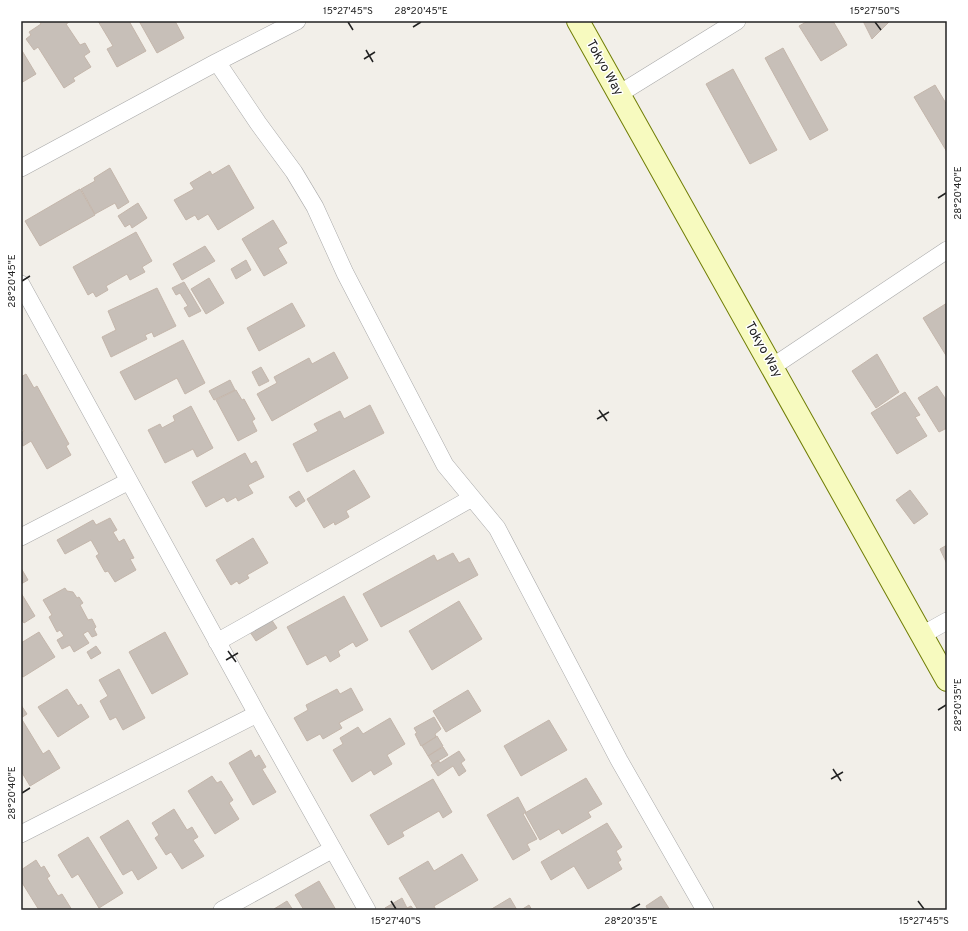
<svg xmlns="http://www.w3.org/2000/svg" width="968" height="931" font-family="Overpass,sans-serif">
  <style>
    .building { fill: #c7bfb8; stroke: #c4b6ab }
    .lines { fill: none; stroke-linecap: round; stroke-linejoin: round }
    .minor-casing { stroke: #a9a9a9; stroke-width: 18 }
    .secondary-casing { stroke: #707d05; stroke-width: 24 }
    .minor { stroke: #fff; stroke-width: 17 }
    .secondary { stroke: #f7fabf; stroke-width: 22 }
    .ticks { fill: none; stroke: #222; stroke-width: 1.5 }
    .labels { text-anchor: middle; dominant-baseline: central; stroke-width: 3; stroke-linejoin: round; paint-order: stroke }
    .street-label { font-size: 13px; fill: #222; stroke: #fff }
    .neatline { fill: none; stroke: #222; stroke-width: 1.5 }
    .ticks-label { font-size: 10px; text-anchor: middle; fill: #222 }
  </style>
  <rect width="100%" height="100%" fill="#f2efe9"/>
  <path class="building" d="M39,21H71L66,24L80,45L85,43L90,52L84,56L91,67L73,78L75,81L64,88L38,47L34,50L26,39L31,35L29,32L41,24Z
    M98,21H129L146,51L117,67L107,49L113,46Z
    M139,21H175L184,38L157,53Z
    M808,21H833L847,45L821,61L799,26Z
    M863,21H890L872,39Z
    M783,48L828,130L810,140L765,58Z
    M21,49L36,74L21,83Z
    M733,69L777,150L750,164L706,84Z
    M935,85L947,105V152L914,97Z
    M229,165L254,208L218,230L208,214L198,220L195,215L186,220L174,200L194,189L190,183L210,171L212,175Z
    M110,168L129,202L118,209L115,203L95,214L81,189L95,181L94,178Z
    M80,189L95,215L40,246L25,221Z
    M138,203L147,218L132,228L130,224L125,227L118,216Z
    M273,220L287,243L278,248L287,263L264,276L242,239Z
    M136,232L152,261L142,267L145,272L130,280L127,274L106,286L108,290L96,297L93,292L88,295L73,267Z
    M205,246L215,261L182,280L173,264Z
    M246,260L251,270L236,279L231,269Z
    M209,278L224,303L206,314L191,289Z
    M184,282L201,311L189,317L184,308L188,306L180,293L176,295L172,288Z
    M157,288L176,326L154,337L152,332L145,335L147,339L111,357L102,337L116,330L108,311Z
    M292,303L305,326L259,351L247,328Z
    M947,303V357L923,318Z
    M183,340L205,383L185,394L177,378L135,400L120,372Z
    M334,352L348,378L272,421L257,394L277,383L274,377L309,358L312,364Z
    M877,354L899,392L876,408L852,371Z
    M261,367L269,381L259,386L252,372Z
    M26,374L34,388L37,386L69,444L66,446L71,455L47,469L31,441L23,446L21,443V433L24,431L21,427V377Z
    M230,380L235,390L214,400L209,391Z
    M937,386L947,401V428L939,432L918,398Z
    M236,390L242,400L244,399L255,419L252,421L257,431L238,441L216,400Z
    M905,392L920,415L915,417L927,436L897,454L871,413Z
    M370,405L384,433L307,472L293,444L318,431L314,424L340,411L344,419Z
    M191,406L213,448L197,457L193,449L165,463L148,430L160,424L162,428L175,421L173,416Z
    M245,453L251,464L256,461L264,477L248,485L253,493L238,501L236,497L227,502L224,497L206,507L192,482Z
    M354,470L370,497L346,511L349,517L335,525L334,522L324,528L307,499Z
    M910,490L928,514L914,524L896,500Z
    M299,491L305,501L296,507L289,497Z
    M110,518L117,530L113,532L119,542L124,539L134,558L130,559L136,570L115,582L108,571L105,572L96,556L99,554L91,540L65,554L57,540L93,520L96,525Z
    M253,538L268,563L247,575L249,578L239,584L237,581L231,585L216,560Z
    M947,545V564L940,549Z
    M453,553L459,563L469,558L478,575L381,627L363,594L434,555L437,561Z
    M21,568L28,580L21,584Z
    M65,588L67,591L73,592L77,598L79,597L83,603L80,605L88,620L92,619L96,627L94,629L97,635L92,637L88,631L83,634L89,643L74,652L70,645L62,649L57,640L64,636L60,630L57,632L49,617L52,615L43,600Z
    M21,593L35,616L24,623L21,619Z
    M344,596L368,640L356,647L353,642L338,651L340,656L330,662L326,655L307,665L287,627Z
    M459,601L482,639L432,670L409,631Z
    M271,619L277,628L256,641L250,632Z
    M39,632L55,657L23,677L21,675V643Z
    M165,632L188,674L152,694L129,652Z
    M96,646L101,653L91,659L87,652Z
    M119,669L145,718L123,730L116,717L110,720L100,701L108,696L99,680Z
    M351,688L363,710L339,723L342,728L323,739L320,734L307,741L294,718L308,710L306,705L337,689L340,694Z
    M67,689L78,706L81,704L89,717L58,737L38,707Z
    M468,690L481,711L446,732L433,711Z
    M21,705L27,714L21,718Z
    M434,717L441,729L435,734L436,737L421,746L415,734L417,733L414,728Z
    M21,718L43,754L49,750L60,768L30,786L21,771Z
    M390,718L405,744L387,755L392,764L374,775L371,770L352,782L333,750L343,744L340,738L358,727L363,734Z
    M549,720L567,750L521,776L504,746Z
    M437,736L443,746L428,756L422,746Z
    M443,747L448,755L433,764L428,756Z
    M251,750L255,758L259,755L266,767L262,769L276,792L253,805L229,763Z
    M459,751L465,760L461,763L466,771L459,776L453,766L438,776L431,765L438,760L440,763Z
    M212,776L217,783L221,781L233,800L229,803L239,819L215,834L188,791Z
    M586,778L602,804L588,812L591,817L562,834L559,829L540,840L525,813Z
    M433,779L452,812L443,818L439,811L402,832L404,836L388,845L370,815Z
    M518,797L526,812L523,814L537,839L527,844L530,850L513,860L487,815Z
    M174,809L187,830L192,827L198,837L193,840L204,856L182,869L171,852L166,855L155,838L159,835L152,823Z
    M128,820L157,868L138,880L132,870L123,875L100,837Z
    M607,823L622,847L616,851L621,860L618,862L622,869L588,889L574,866L551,880L541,862Z
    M88,837L123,893L99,908L78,874L72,878L58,855Z
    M462,854L478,880L434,906L436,910H418L399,878L428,861L434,871Z
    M36,860L41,868L44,866L50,876L47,878L58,896L62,894L72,910H39L21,881V870Z
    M319,881L336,910H304L295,895Z
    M661,896L670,910H648L646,906Z
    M402,898L407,908L411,906L414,910H386L385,908Z
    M510,898L517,910H490Z
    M287,901L293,910H275L274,909Z
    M529,905L532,910H521Z"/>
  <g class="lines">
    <defs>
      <path id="minor" d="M217,62L258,123L294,172L315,207L345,273L445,465L497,528L619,760L705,910
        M619,94L737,21
        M21,168L217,62L297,21
        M21,284L257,714L367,910
        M772,367L947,250
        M21,537L129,481
        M922,635L947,621
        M217,642L472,498
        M21,834L257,714
        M222,910L333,849"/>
      <path id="secondary" d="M578,21L947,680"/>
    </defs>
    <use href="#minor" class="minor-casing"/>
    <use href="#secondary" class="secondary-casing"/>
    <use href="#minor" class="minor"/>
    <use href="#secondary" class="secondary"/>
  </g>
  <path class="ticks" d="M348,22L353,30M875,22L881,30M413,27L421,22M366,50L373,62M364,59L375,52M938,198L946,193M22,281L30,276M599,410L607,421M597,419L609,412M228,651L236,662M226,660L238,653M938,710L946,705M833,769L841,781M831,779L843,772M22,793L30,788M391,901L396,909M918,901L924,909M631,909L640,904"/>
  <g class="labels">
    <g class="street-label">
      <text transform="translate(604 68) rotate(61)">Tokyo Way</text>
      <text transform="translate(763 350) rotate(61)">Tokyo Way</text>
    </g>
  </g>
  <rect width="968" height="931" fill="none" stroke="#ffffff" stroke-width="44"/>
  <rect x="22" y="22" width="924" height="887" class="neatline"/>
  <g class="ticks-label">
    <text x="348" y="14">15°27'45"S</text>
    <text x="421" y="14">28°20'45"E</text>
    <text x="875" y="14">15°27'50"S</text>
    <text transform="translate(957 193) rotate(-90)" y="4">28°20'40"E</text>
    <text transform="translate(11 281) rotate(-90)" y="4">28°20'45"E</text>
    <text transform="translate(957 705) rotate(-90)" y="4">28°20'35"E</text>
    <text transform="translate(11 793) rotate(-90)" y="4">28°20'40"E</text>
    <text x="396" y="924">15°27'40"S</text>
    <text x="631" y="924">28°20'35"E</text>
    <text x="924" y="924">15°27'45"S</text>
  </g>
</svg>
